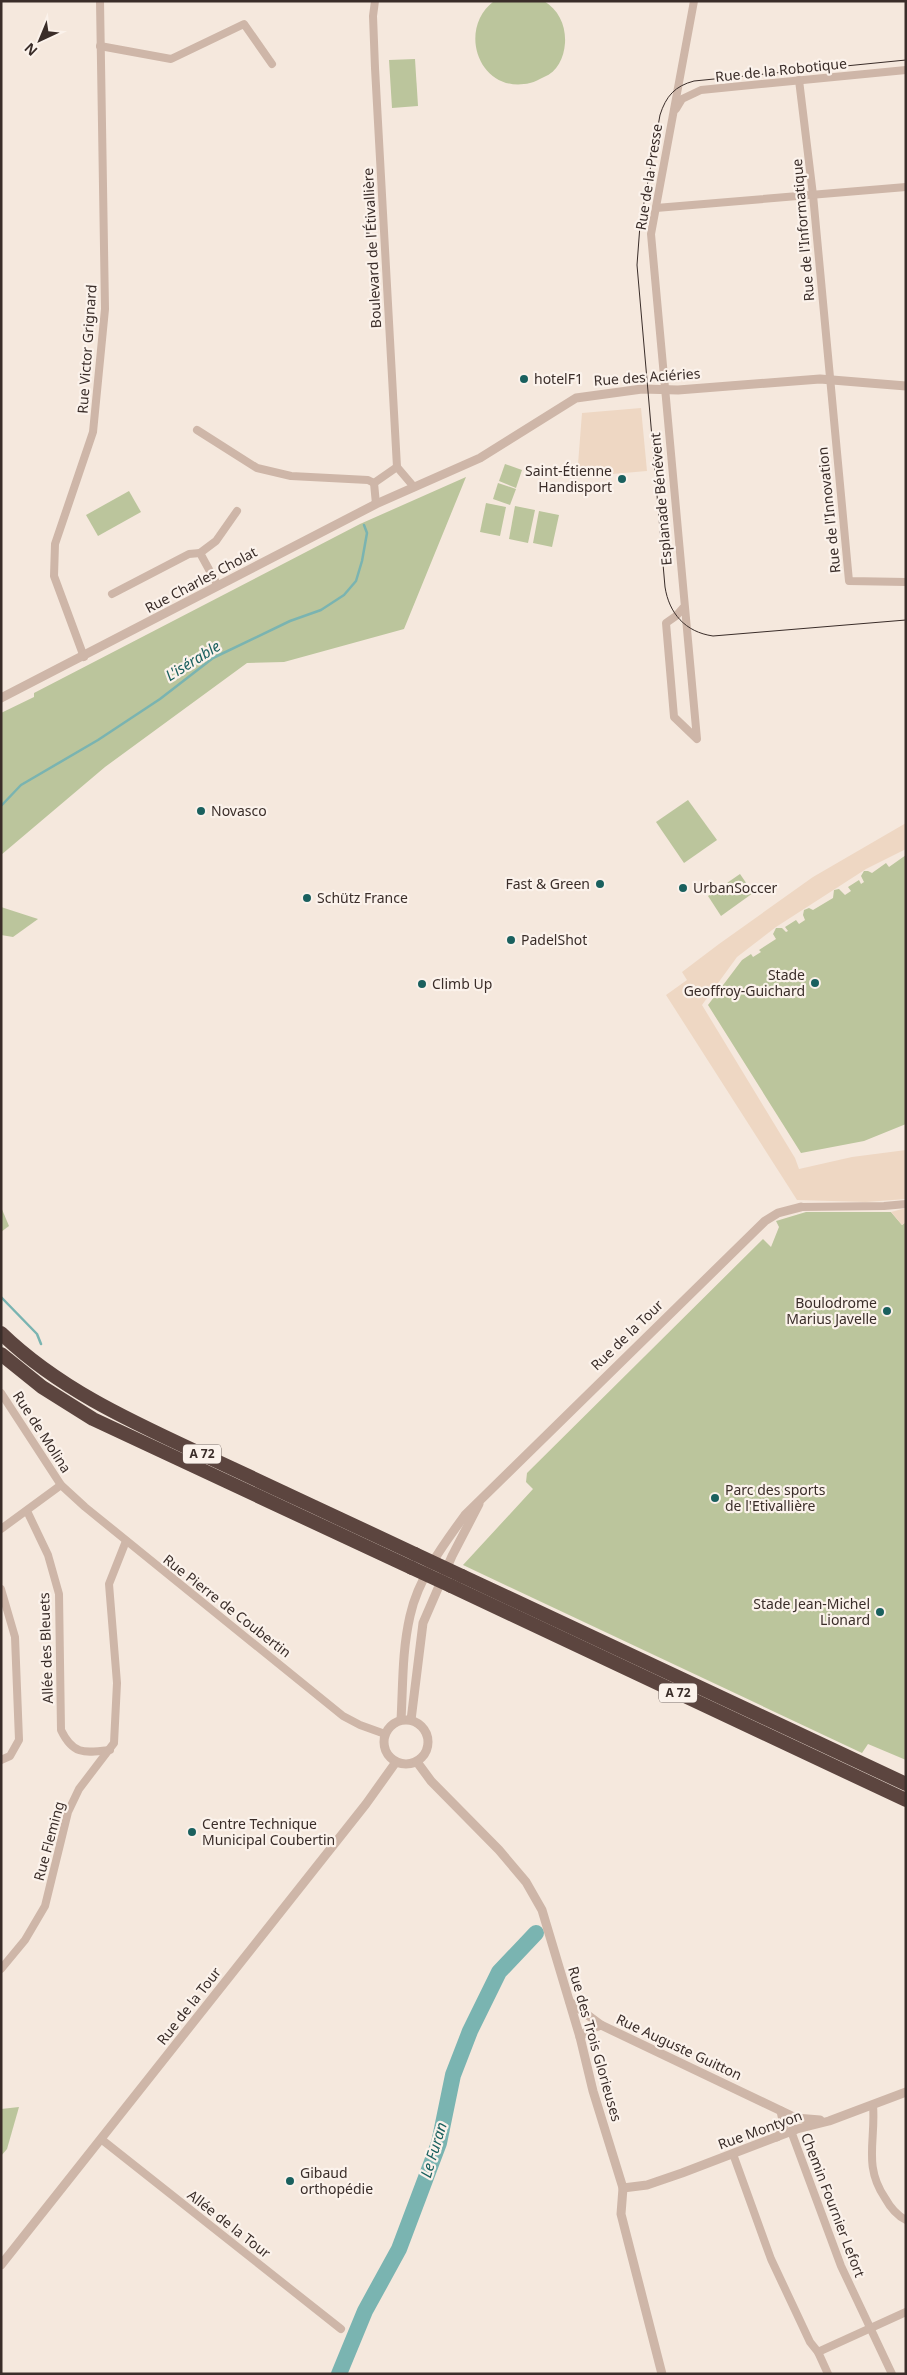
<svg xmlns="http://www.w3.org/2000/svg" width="907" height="2375" font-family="'Noto Sans',sans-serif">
	<rect width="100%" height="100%" fill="#f5e8dd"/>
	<g fill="#bbc59c">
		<path d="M 494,1 L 544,1 C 559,10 566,26 565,43 C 564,58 557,72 544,77 C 539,79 535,82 530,83 C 480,95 456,30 494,1 Z"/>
		<polygon points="415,59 418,106 392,108 389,60"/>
		<polygon points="505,464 522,470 516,488 499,481"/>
		<polygon points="466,477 404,629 284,662 247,663 105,767 1,855 1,713 34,697 34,693 360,524"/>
		<polygon points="498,483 516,489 510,505 493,499"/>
		<polygon points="129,491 141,512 98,536 86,515"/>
		<polygon points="486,503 506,507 500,536 480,532"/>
		<polygon points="515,506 535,510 528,543 509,539"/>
		<polygon points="539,511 559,515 552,547 533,543"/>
		<polygon points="688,800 717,840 684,863 656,822"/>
		<polygon points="906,855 906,1124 864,1141 801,1153 708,1005 742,960 751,954 753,957 761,952 759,950 776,939 773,934 776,928 782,928 786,932 788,931 785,927 796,920 799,924 805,920 803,915 804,910 809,908 813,910 833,898 834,890 839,889 845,895 851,891 848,887 859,880 861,884 864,882 861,876 864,871 868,871 872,873 886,863 889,867"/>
		<polygon points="740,874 753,893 721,916 708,896"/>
		<polygon points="1,907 38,919 13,937 1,935"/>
		<polygon points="1,1207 9,1226 1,1232"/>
		<polygon points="806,1212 891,1212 902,1225 906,1222 906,1760 868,1744 862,1753 463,1565 533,1489 526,1482 527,1473 763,1239 771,1247 779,1227 776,1221"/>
		<polygon points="19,2107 7,2149 1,2156 1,2109"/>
	</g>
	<g fill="#eed7c3">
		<polygon points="641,408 647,471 577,477 582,413"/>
		<polygon points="906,823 906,849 866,869 776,927 737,957 702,1005 795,1158 799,1169 852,1157 906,1150 906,1199 866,1202 797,1200 666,995 687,980 682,972 719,944 813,877"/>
		<polygon points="906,1208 906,1222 902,1225 891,1212"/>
	</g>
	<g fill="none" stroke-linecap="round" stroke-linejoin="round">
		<g stroke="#7ab4b1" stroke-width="2.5">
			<polyline points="1,806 21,785 98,740 160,699 213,658 290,621 321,610 344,595 356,581 362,561 367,533 364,525"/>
			<polyline points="1,1297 37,1334 41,1344"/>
		</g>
		<polyline stroke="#7ab4b1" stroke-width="16" points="339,2374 365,2311 399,2249 439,2143 453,2075 470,2031 499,1972 536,1933"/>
		<g stroke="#ceb6a8" stroke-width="8">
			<polyline points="375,1 373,16 375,68 397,467 414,487"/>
			<polyline points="100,46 171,59 244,24 272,64"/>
			<polyline points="799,80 813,195 849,581 906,582"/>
			<polyline points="676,109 682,99 701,90 906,70"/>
			<polyline points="656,208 906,187"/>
			<polyline points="197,430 257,468 291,476 368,480 374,483"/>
			<polyline points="374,483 397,467"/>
			<polyline points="374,483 376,504"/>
			<polyline points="200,553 216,541 237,511"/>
			<polyline points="112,594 189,554 200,553 218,586"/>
			<polyline points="684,607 676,616 666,623 674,717 697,739 651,234 694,1"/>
			<polyline points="84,657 54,576 55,544 93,432 105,309 100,1"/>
			<polyline points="801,1207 884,1206 906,1204"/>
			<polyline points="1,1393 61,1485 85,1507 343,1716 360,1725 385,1734"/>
			<path d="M 27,1511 L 48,1555 L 59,1594 L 61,1730 C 73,1755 84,1753 110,1750"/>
			<polyline points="1,1529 61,1485"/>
			<polyline points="1,1589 15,1637 19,1740 10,1756 1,1760"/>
			<polyline points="1,1969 25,1940 45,1906 68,1812 79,1789 114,1743 117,1683 109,1584 126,1541"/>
			<path d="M 873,2105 C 876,2140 863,2166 885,2198 C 890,2207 896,2215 906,2220"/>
			<polyline points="791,2131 841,2266 892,2374"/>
			<polyline points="101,2139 341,2329"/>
			<polyline points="733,2154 771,2259 810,2342 818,2352 828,2374"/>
			<polyline points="818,2352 906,2312"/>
		</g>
		<g stroke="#ceb6a8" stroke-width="9">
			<polyline points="1,698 376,504 480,458 576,398 642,389 678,390 820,379 906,386"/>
			<circle cx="406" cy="1742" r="22"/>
			<path d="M 401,1720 C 403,1684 402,1651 410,1616 C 418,1579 443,1545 465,1515 L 765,1221 L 778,1213 L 801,1207"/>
			<polyline points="411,1720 423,1623 452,1556 479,1504"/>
			<polyline points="417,1762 431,1781 499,1850 526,1882 542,1910 580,2037 593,2091 623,2188 621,2214 662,2374"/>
			<polyline points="570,2002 601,2025 796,2118 820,2120"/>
			<polyline points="580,2037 590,2029 601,2025"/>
			<polyline points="777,2137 784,2125 781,2111"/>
			<polyline points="623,2188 647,2185 682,2173 797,2129 829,2121 906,2092"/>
			<polyline points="1,2265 366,1804 396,1762"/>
		</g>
		<g stroke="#5c453f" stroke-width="14">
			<path d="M 1,1333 C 61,1391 137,1424 212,1459 C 280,1491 347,1522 415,1554"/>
			<polyline points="1,1354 42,1387 93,1419 412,1568"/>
			<polyline points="462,1576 906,1784"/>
			<polyline points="451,1586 906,1800"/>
		</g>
		<path stroke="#3a2d29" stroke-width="1" d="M 906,60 L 694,81 C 675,86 666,96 660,115 L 640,225 L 637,265 L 665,587 C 669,613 685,632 713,636 L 906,620"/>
		<g stroke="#5c453f" stroke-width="14">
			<polyline points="415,1554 462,1576"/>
			<polyline points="412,1568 451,1586"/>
		</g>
	</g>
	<g fill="#1a605e" stroke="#fbf2eb" stroke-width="2">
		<circle cx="524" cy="379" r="5"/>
		<circle cx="622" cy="479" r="5"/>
		<circle cx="201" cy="811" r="5"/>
		<circle cx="600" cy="884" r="5"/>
		<circle cx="683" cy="888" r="5"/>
		<circle cx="307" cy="898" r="5"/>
		<circle cx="511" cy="940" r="5"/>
		<circle cx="815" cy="983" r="5"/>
		<circle cx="422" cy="984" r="5"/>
		<circle cx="887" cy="1311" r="5"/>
		<circle cx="715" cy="1498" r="5"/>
		<circle cx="880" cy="1612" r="5"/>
		<circle cx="192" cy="1832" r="5"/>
		<circle cx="290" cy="2181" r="5"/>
	</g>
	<g text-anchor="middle" stroke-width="4.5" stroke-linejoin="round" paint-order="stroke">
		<g fill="#fbf2eb" stroke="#746863" stroke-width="1">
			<rect x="183" y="1444.5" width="38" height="19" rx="4"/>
			<rect x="659" y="1683.5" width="38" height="19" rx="4"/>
		</g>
		<g font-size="12" font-weight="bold" fill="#3a2d29">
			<text x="202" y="1458">A 72</text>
			<text x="678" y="1697">A 72</text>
		</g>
		<g font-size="14" fill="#3a2d29" stroke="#fbf2eb">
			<text transform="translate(781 70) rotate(-6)" y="5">Rue de la Robotique</text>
			<text transform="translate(649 177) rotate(-81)" y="5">Rue de la Presse</text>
			<text transform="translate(803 230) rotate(-95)" y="5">Rue de l'Informatique</text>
			<text transform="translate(372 248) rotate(-93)" y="5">Boulevard de l'Étivallière</text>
			<text transform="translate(87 349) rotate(-86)" y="5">Rue Victor Grignard</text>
			<text transform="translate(647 377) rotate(-4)" y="5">Rue des Aciéries</text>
			<text transform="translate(661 499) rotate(-95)" y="5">Esplanade Bénévent</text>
			<text transform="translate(829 510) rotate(-96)" y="5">Rue de l'Innovation</text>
			<text transform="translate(201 580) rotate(-28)" y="5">Rue Charles Cholat</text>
			<text transform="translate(627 1335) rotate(-44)" y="5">Rue de la Tour</text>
			<text transform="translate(42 1432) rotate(57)" y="5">Rue de Molina</text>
			<text transform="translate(227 1606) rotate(38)" y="5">Rue Pierre de Coubertin</text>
			<text transform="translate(46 1648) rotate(-92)" y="5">Allée des Bleuets</text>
			<text transform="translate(49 1841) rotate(-75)" y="5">Rue Fleming</text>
			<text transform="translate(189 2006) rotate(-52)" y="5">Rue de la Tour</text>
			<text transform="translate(595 2044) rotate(74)" y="5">Rue des Trois Glorieuses</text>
			<text transform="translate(679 2047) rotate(25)" y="5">Rue Auguste Guitton</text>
			<text transform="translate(760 2130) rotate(-20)" y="5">Rue Montyon</text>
			<text transform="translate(833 2205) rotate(69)" y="5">Chemin Fournier Lefort</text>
			<text transform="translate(229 2224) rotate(38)" y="5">Allée de la Tour</text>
		</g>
		<g font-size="14" fill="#3a2d29" stroke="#fbf2eb" text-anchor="start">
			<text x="534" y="384">hotelF1</text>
			<text x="612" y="476" text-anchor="end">Saint-Étienne<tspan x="612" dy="16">Handisport</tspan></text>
			<text x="211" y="816">Novasco</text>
			<text x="590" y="889" text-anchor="end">Fast &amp; Green</text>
			<text x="693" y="893">UrbanSoccer</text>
			<text x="317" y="903">Schütz France</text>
			<text x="521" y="945">PadelShot</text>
			<text x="805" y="980" text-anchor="end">Stade<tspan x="805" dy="16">Geoffroy-Guichard</tspan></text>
			<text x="432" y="989">Climb Up</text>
			<text x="877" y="1308" text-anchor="end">Boulodrome<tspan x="877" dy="16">Marius Javelle</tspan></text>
			<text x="725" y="1495">Parc des sports<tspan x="725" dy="16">de l'Etivallière</tspan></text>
			<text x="870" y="1609" text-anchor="end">Stade Jean-Michel<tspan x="870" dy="16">Lionard</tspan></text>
			<text x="202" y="1829">Centre Technique<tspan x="202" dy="16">Municipal Coubertin</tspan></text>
			<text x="300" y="2178">Gibaud<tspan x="300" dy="16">orthopédie</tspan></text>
		</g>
		<g font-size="15" font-style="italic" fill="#1a605e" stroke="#fbf2eb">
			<text transform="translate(193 661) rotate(-32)" y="5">L'isérable</text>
			<text transform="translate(434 2150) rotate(-73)" y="5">Le Furan</text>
		</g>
	</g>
	<rect width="907" height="2375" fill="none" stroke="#3a2d29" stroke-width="5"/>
	<g transform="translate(40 40) rotate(224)" stroke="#fbf2eb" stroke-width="4" paint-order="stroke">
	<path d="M0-4L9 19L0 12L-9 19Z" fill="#3a2d29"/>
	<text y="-8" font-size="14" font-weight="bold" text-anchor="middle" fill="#3a2d29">N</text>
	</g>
</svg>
